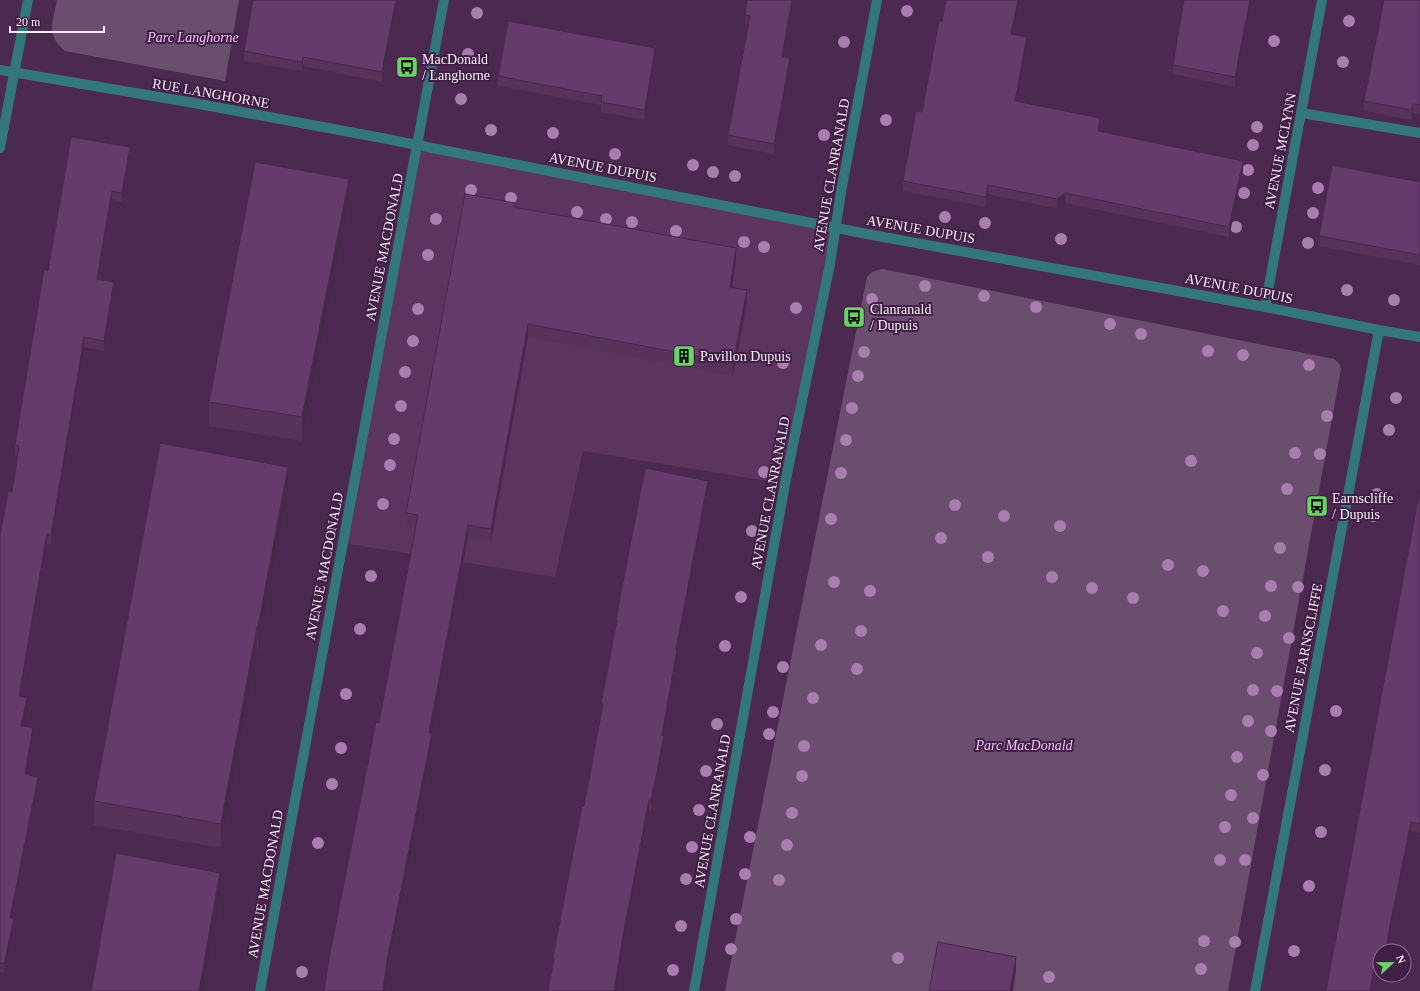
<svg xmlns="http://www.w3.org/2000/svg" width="1420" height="991" font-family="'Times New Roman',serif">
	<rect width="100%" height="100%" fill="#4b2950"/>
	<polygon fill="#5b3460" points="417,145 836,227 785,484 583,451 555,577 343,543"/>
	<g fill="#6b4d6f">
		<path d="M 57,0 L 239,0 L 225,81 L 65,51 C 45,34 53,23 57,0 Z"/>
		<polygon points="882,269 1334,359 1339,363 1341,369 1228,991 725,991 867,277 872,272"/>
	</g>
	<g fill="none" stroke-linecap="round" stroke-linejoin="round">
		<polyline stroke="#33777d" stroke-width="10" points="1302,113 1420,133"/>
		<g stroke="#33777d" stroke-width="10">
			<polyline points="0,70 194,103 387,139 867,234 1265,307 1379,330 1420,337"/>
			<polyline points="0,148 28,0"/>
			<polyline points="1265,307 1322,0"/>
			<polyline points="260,991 286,849 444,0"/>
			<polyline points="694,991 785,484 830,264 841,192 877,0"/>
			<polyline points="1255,991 1379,330"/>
		</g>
	</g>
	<g fill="#a97daf">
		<circle cx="907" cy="11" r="6"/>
		<circle cx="477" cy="13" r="6"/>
		<circle cx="1349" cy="21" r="6"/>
		<circle cx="1274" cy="41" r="6"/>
		<circle cx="844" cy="42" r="6"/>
		<circle cx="468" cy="54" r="6"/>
		<circle cx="1343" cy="62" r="6"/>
		<circle cx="461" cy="99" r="6"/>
		<circle cx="886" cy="120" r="6"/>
		<circle cx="1257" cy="127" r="6"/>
		<circle cx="491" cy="130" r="6"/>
		<circle cx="553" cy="133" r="6"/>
		<circle cx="824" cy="135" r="6"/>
		<circle cx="1253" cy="145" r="6"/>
		<circle cx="615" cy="154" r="6"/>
		<circle cx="693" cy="165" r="6"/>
		<circle cx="1248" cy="170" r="6"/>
		<circle cx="713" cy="172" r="6"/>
		<circle cx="735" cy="176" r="6"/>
		<circle cx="1318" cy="188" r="6"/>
		<circle cx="471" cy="190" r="6"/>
		<circle cx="1244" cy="193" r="6"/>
		<circle cx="511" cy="198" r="6"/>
		<circle cx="577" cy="212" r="6"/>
		<circle cx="1313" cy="213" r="6"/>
		<circle cx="945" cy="217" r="6"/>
		<circle cx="436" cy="219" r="6"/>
		<circle cx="606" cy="219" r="6"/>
		<circle cx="632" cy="222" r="6"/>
		<circle cx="985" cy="223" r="6"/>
		<circle cx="1236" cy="227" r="6"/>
		<circle cx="676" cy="231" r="6"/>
		<circle cx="1061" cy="239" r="6"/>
		<circle cx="744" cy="242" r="6"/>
		<circle cx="1308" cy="243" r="6"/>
		<circle cx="764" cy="247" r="6"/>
		<circle cx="428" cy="255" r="6"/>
		<circle cx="925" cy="286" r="6"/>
		<circle cx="1347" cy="290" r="6"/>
		<circle cx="984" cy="296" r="6"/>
		<circle cx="872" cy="299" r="6"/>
		<circle cx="1394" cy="300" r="6"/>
		<circle cx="1036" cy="307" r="6"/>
		<circle cx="796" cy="308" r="6"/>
		<circle cx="418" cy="309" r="6"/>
		<circle cx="1110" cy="324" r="6"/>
		<circle cx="1141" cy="334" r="6"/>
		<circle cx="413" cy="341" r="6"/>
		<circle cx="1208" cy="351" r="6"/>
		<circle cx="864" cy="352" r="6"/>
		<circle cx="1243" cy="355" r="6"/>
		<circle cx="783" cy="363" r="6"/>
		<circle cx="1309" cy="365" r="6"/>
		<circle cx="405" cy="372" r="6"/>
		<circle cx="858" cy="376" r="6"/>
		<circle cx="1396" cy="398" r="6"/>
		<circle cx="401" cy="406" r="6"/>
		<circle cx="852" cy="408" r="6"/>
		<circle cx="1327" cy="416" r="6"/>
		<circle cx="1389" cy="430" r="6"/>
		<circle cx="394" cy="439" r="6"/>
		<circle cx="846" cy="440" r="6"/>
		<circle cx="1295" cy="453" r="6"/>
		<circle cx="1320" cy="454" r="6"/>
		<circle cx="1191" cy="461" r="6"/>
		<circle cx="390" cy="465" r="6"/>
		<circle cx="764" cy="472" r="6"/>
		<circle cx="841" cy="473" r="6"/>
		<circle cx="1287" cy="489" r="6"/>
		<circle cx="1377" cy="494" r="6"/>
		<circle cx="383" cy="504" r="6"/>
		<circle cx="955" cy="505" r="6"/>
		<circle cx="1004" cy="516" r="6"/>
		<circle cx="1373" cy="516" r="6"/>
		<circle cx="831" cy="519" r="6"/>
		<circle cx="1060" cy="526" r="6"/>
		<circle cx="752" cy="531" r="6"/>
		<circle cx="941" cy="538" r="6"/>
		<circle cx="1280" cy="548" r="6"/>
		<circle cx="988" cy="557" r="6"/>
		<circle cx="1168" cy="565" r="6"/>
		<circle cx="1203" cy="571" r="6"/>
		<circle cx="371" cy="576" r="6"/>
		<circle cx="1052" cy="577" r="6"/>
		<circle cx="834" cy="582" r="6"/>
		<circle cx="1271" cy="586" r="6"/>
		<circle cx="1298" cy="587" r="6"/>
		<circle cx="1092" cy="588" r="6"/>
		<circle cx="870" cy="591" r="6"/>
		<circle cx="741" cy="597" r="6"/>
		<circle cx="1133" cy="598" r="6"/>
		<circle cx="1223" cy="611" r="6"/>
		<circle cx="1265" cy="616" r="6"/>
		<circle cx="360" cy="629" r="6"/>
		<circle cx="861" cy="631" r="6"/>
		<circle cx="1289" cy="638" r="6"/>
		<circle cx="821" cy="645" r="6"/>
		<circle cx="725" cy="646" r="6"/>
		<circle cx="1257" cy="653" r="6"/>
		<circle cx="783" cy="667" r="6"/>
		<circle cx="857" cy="669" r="6"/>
		<circle cx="1253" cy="690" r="6"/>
		<circle cx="1277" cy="691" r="6"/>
		<circle cx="346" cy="694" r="6"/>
		<circle cx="813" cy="698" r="6"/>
		<circle cx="1336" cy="711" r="6"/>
		<circle cx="773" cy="712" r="6"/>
		<circle cx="1248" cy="721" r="6"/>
		<circle cx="717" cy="724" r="6"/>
		<circle cx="1271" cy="731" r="6"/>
		<circle cx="769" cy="734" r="6"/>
		<circle cx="804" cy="746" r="6"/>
		<circle cx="341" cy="748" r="6"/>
		<circle cx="1237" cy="757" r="6"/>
		<circle cx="1325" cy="770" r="6"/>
		<circle cx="706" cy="771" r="6"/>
		<circle cx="1263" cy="775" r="6"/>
		<circle cx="802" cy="776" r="6"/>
		<circle cx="332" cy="784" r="6"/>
		<circle cx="1231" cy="795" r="6"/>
		<circle cx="699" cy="810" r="6"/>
		<circle cx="792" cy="813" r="6"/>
		<circle cx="1253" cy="818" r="6"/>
		<circle cx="1225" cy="827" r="6"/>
		<circle cx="1321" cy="832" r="6"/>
		<circle cx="750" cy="837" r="6"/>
		<circle cx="318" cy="843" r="6"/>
		<circle cx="787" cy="845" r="6"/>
		<circle cx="692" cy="847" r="6"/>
		<circle cx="1220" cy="860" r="6"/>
		<circle cx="1245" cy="860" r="6"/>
		<circle cx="745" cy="874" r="6"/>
		<circle cx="686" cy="879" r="6"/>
		<circle cx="779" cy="880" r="6"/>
		<circle cx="1309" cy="886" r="6"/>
		<circle cx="736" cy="919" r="6"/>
		<circle cx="681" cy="926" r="6"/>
		<circle cx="1204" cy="941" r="6"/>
		<circle cx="1235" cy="942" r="6"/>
		<circle cx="731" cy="949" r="6"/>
		<circle cx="1294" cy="951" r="6"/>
		<circle cx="898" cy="958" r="6"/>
		<circle cx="1201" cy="969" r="6"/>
		<circle cx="673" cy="970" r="6"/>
		<circle cx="302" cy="972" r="6"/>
		<circle cx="1049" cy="977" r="6"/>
	</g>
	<g fill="#57335c">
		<polygon points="398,0 382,82 303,66 302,71 244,61 244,51"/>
		<polygon points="747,0 793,0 783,57 790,68 774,154 728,145 728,135 748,25 745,24 745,15"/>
		<polygon points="946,0 1020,0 1013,34 1027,47 1017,101 1100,128 1100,131 1243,170 1229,237 1065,203 1057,209 988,194 986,207 903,191 903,181 922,112 942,21"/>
		<polygon points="1252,0 1235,87 1173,74 1173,65"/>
		<polygon points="1420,0 1420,115 1413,113 1412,120 1364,111 1364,101"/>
		<polygon points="655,58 645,120 601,112 601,105 498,86 498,76"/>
		<polygon points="130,157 122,202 112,200 99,280 114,292 104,351 84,347 51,544 47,544 21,697 27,708 23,726 33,738 26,775 38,787 12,918 14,928 4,973 0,972 0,536 12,492 18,456 15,455 15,445 48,271"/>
		<polygon points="1420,182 1420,265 1319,246 1319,236"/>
		<polygon points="349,203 302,441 209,426 209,402"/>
		<polygon points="515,207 736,261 732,287 747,303 733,376 528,337 491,542 468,537 431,733 432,746 387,974 379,723 416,528 406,526 406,513"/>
		<polygon points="1420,489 1420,833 1411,831 1389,940 1380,951 1380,973 1375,972 1372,991 1326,991"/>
		<polygon points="708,490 677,653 677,659 663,735 664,745 651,810 649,810 623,945 553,965 553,957 584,806 601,713 601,704 616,626 616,619"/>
		<polygon points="288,491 258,651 257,651 221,848 94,825 94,801"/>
	</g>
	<g fill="#47294b">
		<polygon points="396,0 398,0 382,82 382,72"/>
		<polygon points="792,0 793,0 782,66 782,57"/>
		<polygon points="1018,0 1020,0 1011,44 1011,34"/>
		<polygon points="1250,0 1252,0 1235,87 1235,77"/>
		<polygon points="1027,37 1027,47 1015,111 1015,101"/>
		<polygon points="655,48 655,58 645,120 645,110"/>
		<polygon points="303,57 303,66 302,71 302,62"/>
		<polygon points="790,58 790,68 774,154 774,144"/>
		<polygon points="1413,104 1413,113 1412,120 1412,110"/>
		<polygon points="1100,118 1100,128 1098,140 1098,131"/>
		<polygon points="130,147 130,157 122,202 122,193"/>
		<polygon points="1243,161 1243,170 1229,237 1229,227"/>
		<polygon points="349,179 349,203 302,441 302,417"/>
		<polygon points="988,185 988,194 986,207 986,197"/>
		<polygon points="112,191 112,200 97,289 97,279"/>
		<polygon points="1065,193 1065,203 1057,209 1057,199"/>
		<polygon points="736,248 736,261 730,300 730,287"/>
		<polygon points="114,282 114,292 104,351 104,341"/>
		<polygon points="747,290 747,303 733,376 733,363"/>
		<polygon points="528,324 528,337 491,542 491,529"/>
		<polygon points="84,337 84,347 51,544 51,535"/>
		<polygon points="288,467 288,491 258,651 258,627"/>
		<polygon points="708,481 708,490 677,653 677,659 662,744 662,735 676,650"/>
		<polygon points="468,525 468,537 429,745 429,733"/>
		<polygon points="47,534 47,544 19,706 19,696"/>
		<polygon points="257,627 257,651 221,848 221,824"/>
		<polygon points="27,698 27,708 21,735 21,726"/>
		<polygon points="33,728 33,738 25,784 25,774"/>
		<polygon points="432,733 432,746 387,974 385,991 383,991 387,961"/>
		<polygon points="664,735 664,745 651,810 651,800"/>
		<polygon points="38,777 38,787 10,927 10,918"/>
		<polygon points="649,800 649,810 623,945 616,991 614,991 623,936"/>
		<polygon points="1411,822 1411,831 1387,951 1386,951 1389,930"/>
		<polygon points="220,873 220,896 203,991 199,991"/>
		<polygon points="14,918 14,928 4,973 4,964"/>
		<polygon points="1016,957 1016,971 1013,991 1010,991"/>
		<polygon points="1375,962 1375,972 1372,991 1370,991"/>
	</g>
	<g fill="#653b6b" stroke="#47294b">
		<polygon points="253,0 396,0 382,72 303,57 302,62 244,51"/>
		<polygon points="747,0 792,0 782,57 790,58 774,144 728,135 750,16 745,15"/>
		<polygon points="946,0 1018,0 1011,34 1027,37 1015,101 1100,118 1098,131 1243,161 1229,227 1065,193 1057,199 988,185 986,197 903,181 916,111 922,112 939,21 942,21"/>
		<polygon points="1184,0 1250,0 1235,77 1173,65"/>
		<polygon points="1384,0 1420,0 1420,105 1413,104 1412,110 1364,101"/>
		<polygon points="508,21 655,48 645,110 601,102 602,96 498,76"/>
		<polygon points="71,137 130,147 122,193 112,191 97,279 114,282 104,341 84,337 51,535 47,534 19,696 27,698 21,726 33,728 25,774 38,777 10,918 14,918 4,964 0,963 0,536 8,491 12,492 19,446 15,445 44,270 48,271"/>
		<polygon points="255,162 349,179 302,417 209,402"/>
		<polygon points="1332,165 1420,182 1420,255 1319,236"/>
		<polygon points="465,194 515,203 514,207 736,248 730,287 747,290 733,363 528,324 491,529 468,525 429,733 432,733 387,961 383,991 324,991 330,953 376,722 379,723 418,515 406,513"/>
		<polygon points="160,443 288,467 258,627 257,627 221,824 94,801"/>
		<polygon points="645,468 708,481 676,650 677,650 662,735 664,735 658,767 651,800 649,800 623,936 614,991 548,991 554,958 553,957 582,806 584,806 603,704 601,704 617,620 616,619"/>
		<polygon points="1420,489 1420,824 1411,822 1389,930 1386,951 1380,951 1380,963 1375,962 1370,991 1326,991"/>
		<polygon points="116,853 220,873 199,991 91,991"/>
		<polygon points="938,942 1016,957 1010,991 929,991"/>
	</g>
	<defs>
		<g id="bus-square" transform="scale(1.15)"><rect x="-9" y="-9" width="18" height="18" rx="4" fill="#69d464" stroke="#401e45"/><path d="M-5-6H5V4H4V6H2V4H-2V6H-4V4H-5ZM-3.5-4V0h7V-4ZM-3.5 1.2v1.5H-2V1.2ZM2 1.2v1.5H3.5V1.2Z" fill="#111"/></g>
		<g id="building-square" transform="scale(1.15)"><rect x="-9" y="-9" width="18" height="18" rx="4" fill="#69d464" stroke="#401e45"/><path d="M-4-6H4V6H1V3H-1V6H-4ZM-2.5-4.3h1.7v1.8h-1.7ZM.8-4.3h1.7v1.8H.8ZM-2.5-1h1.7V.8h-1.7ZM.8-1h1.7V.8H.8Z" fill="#111"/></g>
	</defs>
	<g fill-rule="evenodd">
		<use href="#bus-square" x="407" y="67"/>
		<use href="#bus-square" x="854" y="317"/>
		<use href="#building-square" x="684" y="356"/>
		<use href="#bus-square" x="1317" y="506"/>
	</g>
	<g text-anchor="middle" stroke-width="4" stroke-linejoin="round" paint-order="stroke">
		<g font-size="14" font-style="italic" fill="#f6c1fd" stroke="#401e45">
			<text x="193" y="42">Parc Langhorne</text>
			<text x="1024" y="750">Parc MacDonald</text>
		</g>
		<g font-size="14" fill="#fbeefc" stroke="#401e45" text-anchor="start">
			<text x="422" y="64">MacDonald<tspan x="422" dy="16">/ Langhorne</tspan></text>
			<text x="870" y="314">Clanranald<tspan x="870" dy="16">/ Dupuis</tspan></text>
			<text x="700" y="361">Pavillon Dupuis</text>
			<text x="1332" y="503">Earnscliffe<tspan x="1332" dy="16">/ Dupuis</tspan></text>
		</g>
		<g font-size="14" fill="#fbeefc" stroke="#401e45">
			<text transform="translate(211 93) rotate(10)" y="5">RUE LANGHORNE</text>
			<text transform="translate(1280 151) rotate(-79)" y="5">AVENUE MCLYNN</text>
			<text transform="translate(603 167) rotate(11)" y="5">AVENUE DUPUIS</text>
			<text transform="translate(831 175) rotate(-80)" y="5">AVENUE CLANRANALD</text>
			<text transform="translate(921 229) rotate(10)" y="5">AVENUE DUPUIS</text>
			<text transform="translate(384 247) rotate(-79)" y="5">AVENUE MACDONALD</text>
			<text transform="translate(1239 288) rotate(11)" y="5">AVENUE DUPUIS</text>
			<text transform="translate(770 493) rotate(-79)" y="5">AVENUE CLANRANALD</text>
			<text transform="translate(324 566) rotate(-79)" y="5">AVENUE MACDONALD</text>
			<text transform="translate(1303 658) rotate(-79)" y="5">AVENUE EARNSCLIFFE</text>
			<text transform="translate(712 811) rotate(-80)" y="5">AVENUE CLANRANALD</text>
			<text transform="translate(265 884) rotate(-80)" y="5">AVENUE MACDONALD</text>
		</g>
	</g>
	<g transform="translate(1392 963) rotate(68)"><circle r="19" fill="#401e45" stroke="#8b718e"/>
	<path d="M0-3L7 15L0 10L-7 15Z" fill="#69d464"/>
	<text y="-6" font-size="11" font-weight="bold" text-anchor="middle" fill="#fbeefc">N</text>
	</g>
	<path d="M10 26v6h94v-6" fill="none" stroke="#fbeefc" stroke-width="2"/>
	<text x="16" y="26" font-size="12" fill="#fbeefc" stroke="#401e45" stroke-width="3" paint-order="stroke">20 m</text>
</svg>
